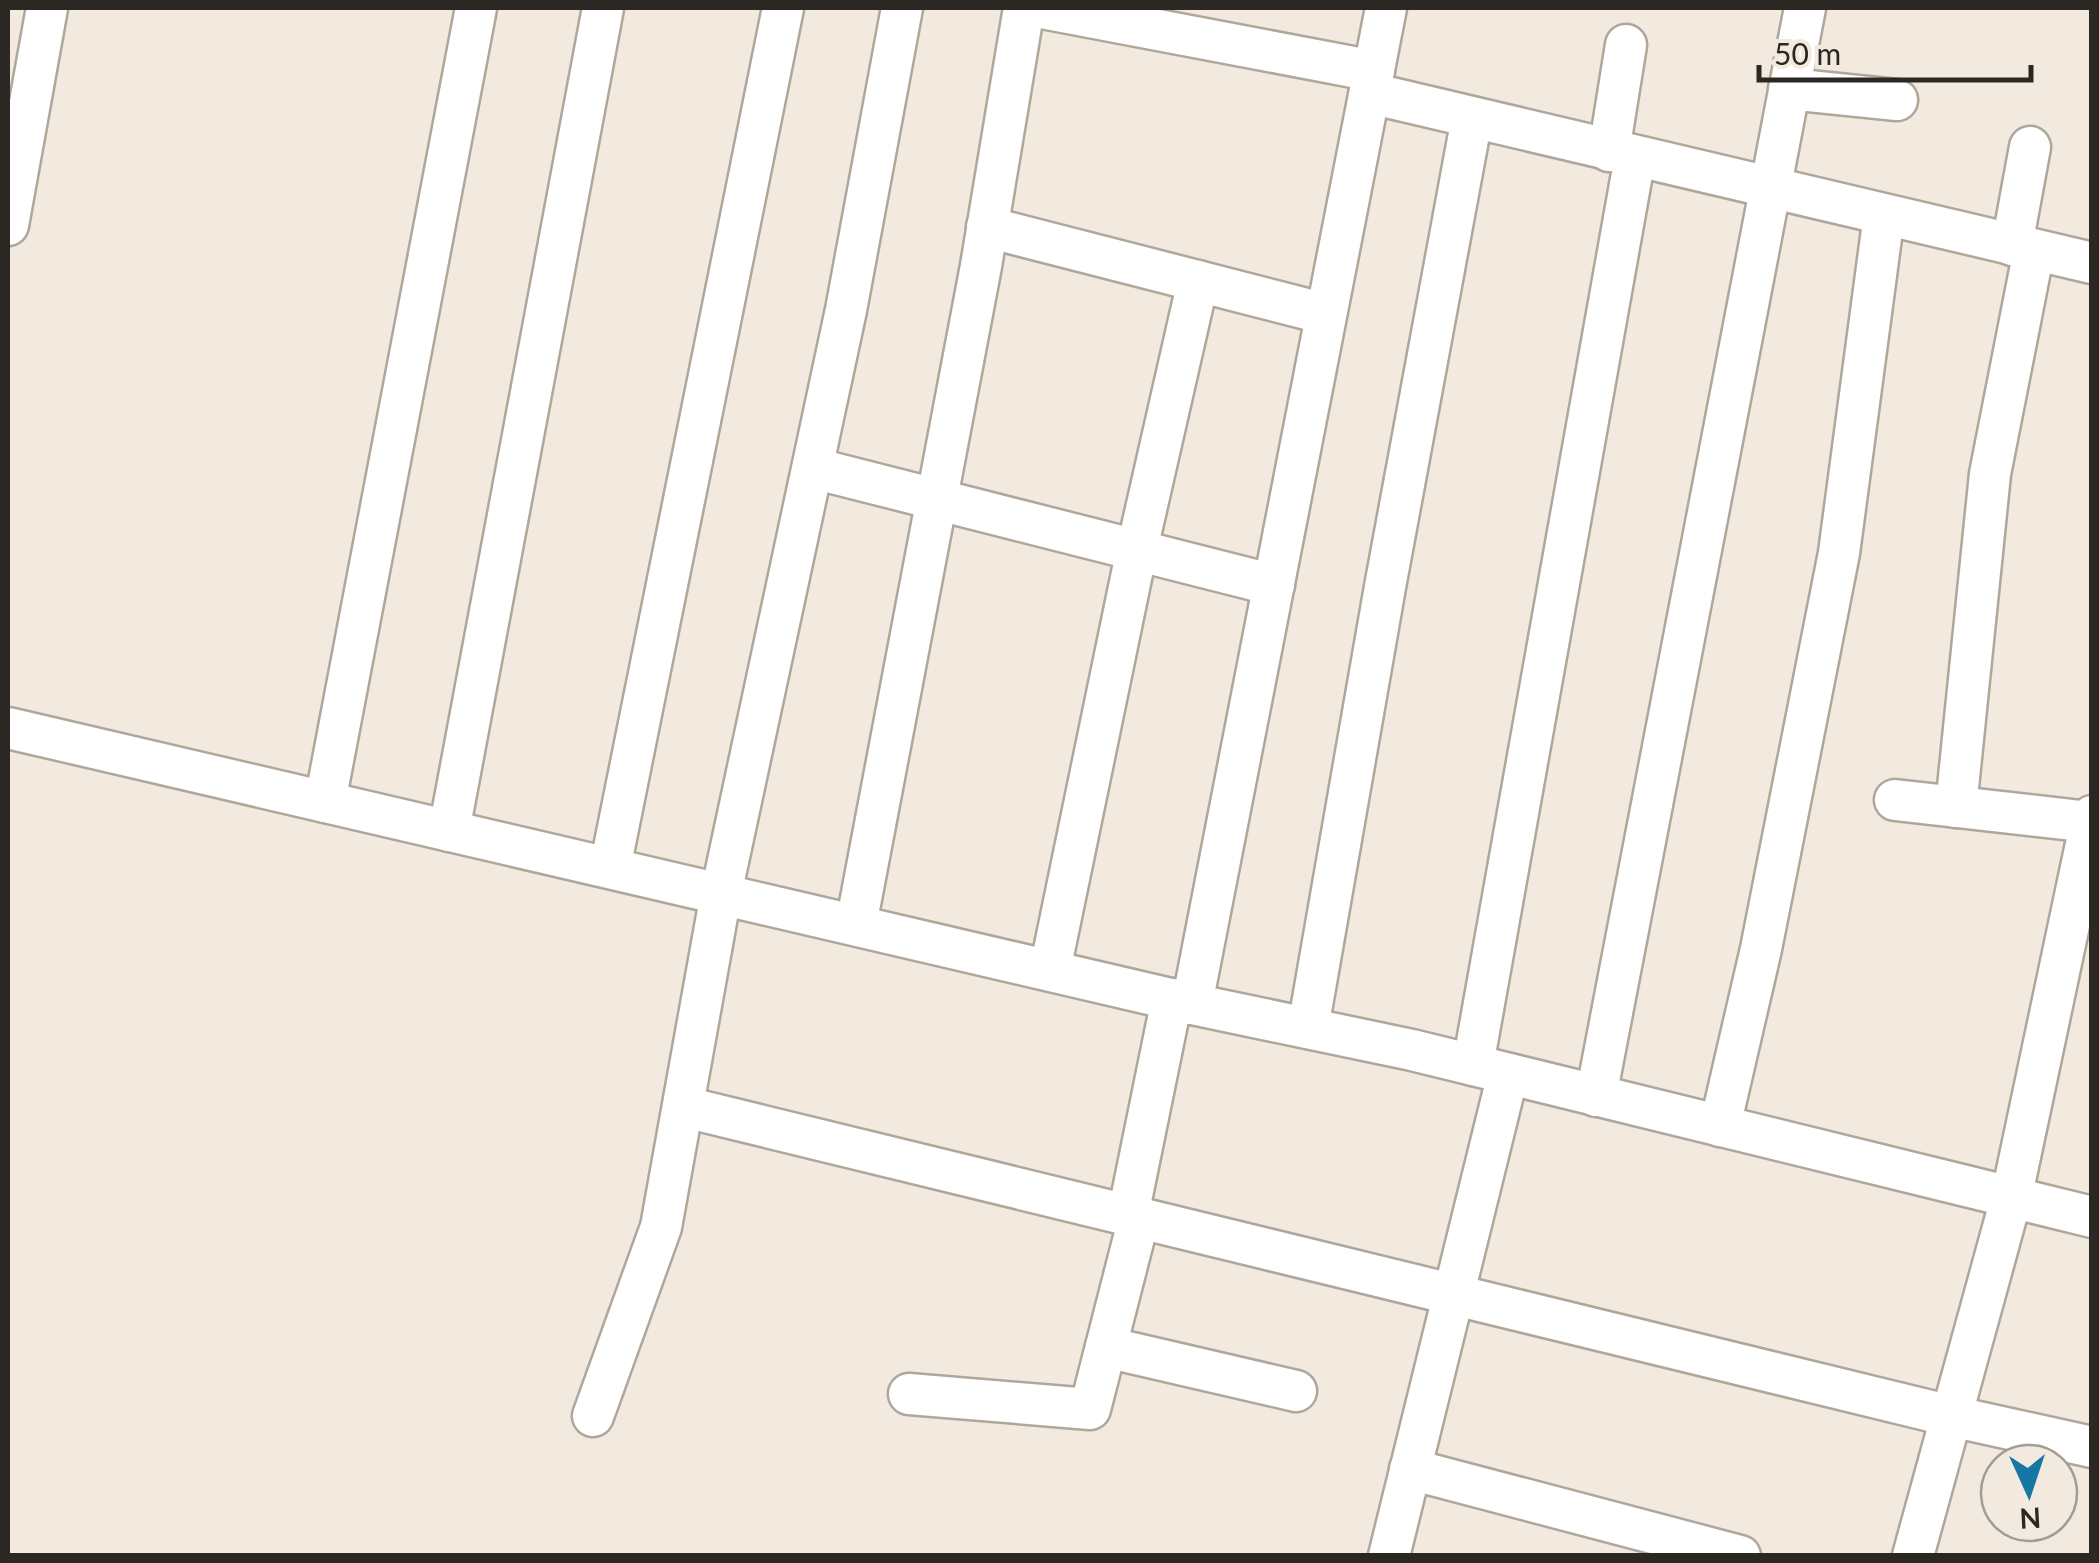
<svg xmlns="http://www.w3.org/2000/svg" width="2099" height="1563" font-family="Lato,sans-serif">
	<rect width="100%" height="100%" fill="#f3eadf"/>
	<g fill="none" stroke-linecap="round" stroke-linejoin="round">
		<g stroke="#afa79c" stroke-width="45">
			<g id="minor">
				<polyline points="1042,8 1374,71"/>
				<polyline points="1789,89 1897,100"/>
				<polyline points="1370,93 2092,263"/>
				<polyline points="1609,151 1626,45"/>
				<polyline points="8,225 47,8"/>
				<polyline points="987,227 1326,314"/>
				<polyline points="2012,245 2030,147"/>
				<polyline points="813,468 1274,585"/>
				<polyline points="8,728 1192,1004 1412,1050 2092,1217"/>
				<polyline points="1895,800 2090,822"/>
				<polyline points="325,802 476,8"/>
				<polyline points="1956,807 1990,474 2034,250"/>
				<polyline points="449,831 603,8"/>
				<polyline points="610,868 783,8"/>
				<polyline points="856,925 981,266 1024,8"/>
				<polyline points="1050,970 1137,549 1198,281"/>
				<polyline points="1192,1004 1386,8"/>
				<polyline points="1308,1028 1385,587 1472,118"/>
				<polyline points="1473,1065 1635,157"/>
				<polyline points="1596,1096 1805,8"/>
				<polyline points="685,1107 1951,1416 2092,1447"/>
				<polyline points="1720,1126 1761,949 1839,553 1884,215"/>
				<polyline points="1128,1215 1172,999"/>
				<polyline points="1106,1347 1296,1391"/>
				<polyline points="909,1394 1090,1409 1139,1218"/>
				<polyline points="593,1416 661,1227 721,894 846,310 902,8"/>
				<polyline points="1410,1469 1740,1556"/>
				<polyline points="1389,1556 1508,1074"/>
				<polyline points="1913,1556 2011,1199 2092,816"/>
			</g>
		</g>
		<use href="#minor" stroke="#fff" stroke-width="40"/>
	</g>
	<rect width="2099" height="1563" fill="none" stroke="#2b2824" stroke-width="20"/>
	<g transform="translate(2029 1493) rotate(177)"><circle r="48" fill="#f3eadf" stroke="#a39c94" stroke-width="2.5"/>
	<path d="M0-8L18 38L0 25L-18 38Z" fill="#1776a3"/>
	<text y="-15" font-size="28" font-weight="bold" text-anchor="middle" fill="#2b2824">N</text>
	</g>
	<path d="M1759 65v15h272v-15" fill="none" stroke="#2b2824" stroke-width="5"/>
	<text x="1774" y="65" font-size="30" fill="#2b2824" stroke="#f3eadf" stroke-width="8" paint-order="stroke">50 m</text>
</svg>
